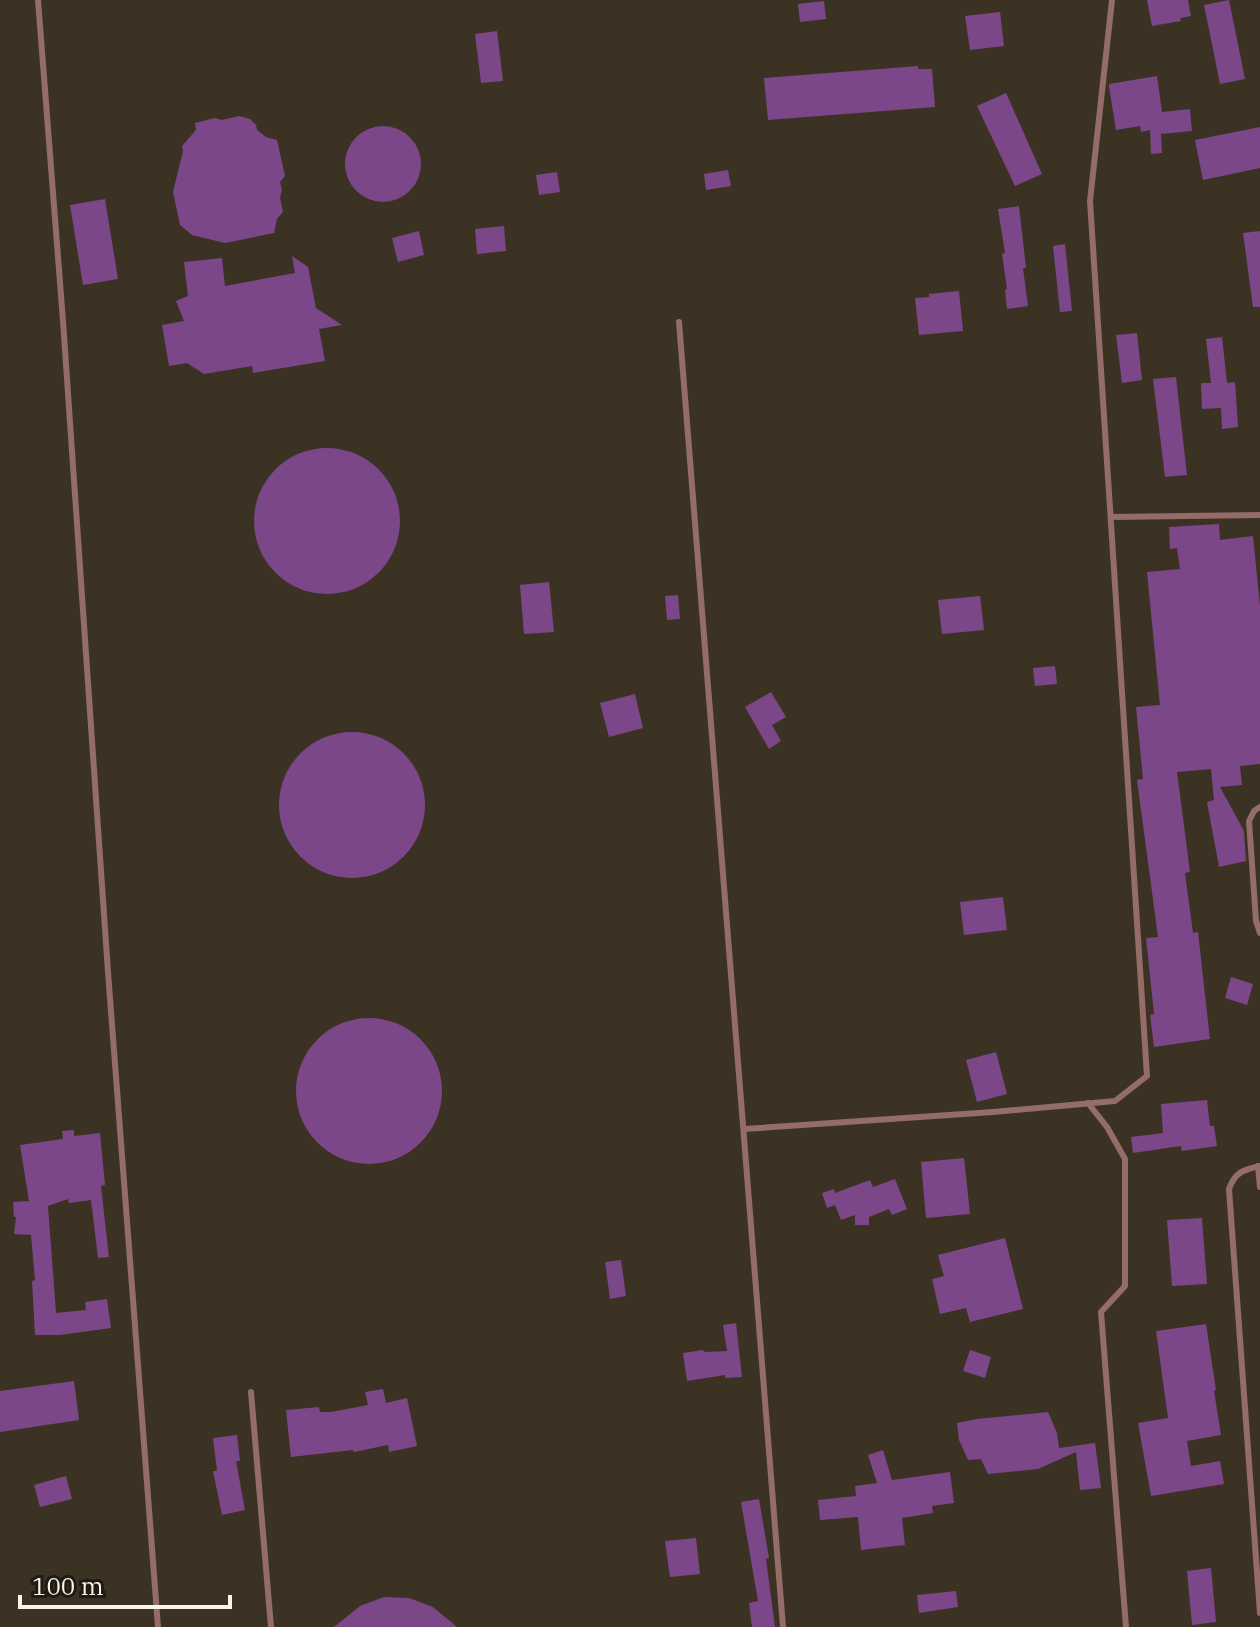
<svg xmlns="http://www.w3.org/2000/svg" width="1260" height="1627" font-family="'IBM Plex Serif',serif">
	<rect width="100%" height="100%" fill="#3c3223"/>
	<g fill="#7b4788">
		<polygon points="1147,0 1188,0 1191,16 1180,18 1181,21 1152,26"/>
		<polygon points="1229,0 1245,79 1220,84 1204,5"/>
		<polygon points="824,1 826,19 800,22 798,4"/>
		<polygon points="1000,12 1004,46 970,50 965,16"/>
		<polygon points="497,31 503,81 481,83 475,34"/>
		<polygon points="918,66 918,69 932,69 935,107 768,120 764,78"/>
		<polygon points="1157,76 1162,112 1190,109 1192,131 1161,134 1162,153 1151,154 1150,130 1141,132 1140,126 1116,130 1109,87 1109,84"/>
		<polygon points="1006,93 1042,174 1015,186 977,106"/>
		<polygon points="239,116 250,119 256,125 257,130 266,137 277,140 285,176 280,182 282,190 280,198 283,212 277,219 274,233 225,243 192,235 180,225 173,192 183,151 182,146 196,130 195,123 215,118 222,120"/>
		<circle cx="383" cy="164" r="38"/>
		<polygon points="1260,127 1260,168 1203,180 1195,140"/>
		<polygon points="728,170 731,186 706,190 704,174"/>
		<polygon points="557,172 560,192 539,195 536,175"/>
		<polygon points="105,199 118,279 83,285 70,205"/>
		<polygon points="1019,206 1026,268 1023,268 1028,306 1007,309 1005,290 1007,289 1002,254 1005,253 998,209"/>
		<polygon points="504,226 506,251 477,254 475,229"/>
		<polygon points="419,231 424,255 398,262 392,238"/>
		<polygon points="1260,231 1260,307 1253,307 1243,233"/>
		<polygon points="1065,244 1072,311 1060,312 1053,246"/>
		<polygon points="292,256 308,267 316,308 342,325 319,329 325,361 253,373 252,366 204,374 187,363 169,366 162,325 184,321 176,301 188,296 184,262 222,258 225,286 295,273"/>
		<polygon points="959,291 963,331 919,335 915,298 929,297 929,294"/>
		<polygon points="1137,333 1142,380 1122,383 1116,335"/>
		<polygon points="1222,337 1227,383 1235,382 1238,427 1222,429 1221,408 1202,409 1201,383 1211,383 1206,339"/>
		<polygon points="1176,377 1187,475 1165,477 1153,379"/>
		<circle cx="327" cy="521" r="73"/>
		<polygon points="1219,524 1220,540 1253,536 1260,606 1260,764 1240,766 1242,785 1220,787 1244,831 1246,861 1219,867 1207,802 1214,800 1211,769 1177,772 1190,872 1185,873 1193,933 1198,932 1210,1039 1154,1047 1150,1015 1154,1014 1146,938 1158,937 1137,780 1143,779 1136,707 1160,705 1147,572 1180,569 1177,548 1170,549 1169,527"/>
		<polygon points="549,582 554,632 524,634 520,585"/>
		<polygon points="678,595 680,619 667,620 665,596"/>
		<polygon points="980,596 984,630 942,634 938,600"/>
		<polygon points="1055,666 1057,684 1035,686 1033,668"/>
		<polygon points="771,692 786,717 772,725 781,741 769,749 745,707"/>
		<polygon points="635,694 643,728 609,737 600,703"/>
		<circle cx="352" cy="805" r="73"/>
		<polygon points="1003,897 1007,930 964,935 960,902"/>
		<polygon points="1231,977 1253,984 1247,1005 1225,998"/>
		<circle cx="369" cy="1091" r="73"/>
		<polygon points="996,1052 1007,1094 977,1102 966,1060"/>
		<polygon points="1207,1100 1210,1126 1214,1126 1217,1146 1182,1151 1181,1146 1133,1153 1131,1137 1163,1133 1161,1104"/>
		<polygon points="74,1130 74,1136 100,1133 105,1185 101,1186 109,1257 98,1258 91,1200 69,1203 68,1199 48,1206 56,1313 86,1310 85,1302 107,1299 111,1328 60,1335 35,1335 32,1281 35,1280 31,1235 14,1234 16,1217 14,1217 13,1202 29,1201 20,1145 63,1139 62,1131"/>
		<polygon points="964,1158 970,1214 926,1218 921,1162"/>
		<polygon points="895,1179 907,1209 892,1215 889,1209 869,1217 869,1225 855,1225 855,1215 841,1220 835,1205 827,1208 822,1193 834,1189 835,1193 870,1180 873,1187"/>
		<polygon points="1202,1218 1207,1284 1172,1286 1167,1220"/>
		<polygon points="1005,1238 1023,1309 970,1322 966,1308 940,1314 932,1279 944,1276 938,1255"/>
		<polygon points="621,1260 626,1296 610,1299 605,1262"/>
		<polygon points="736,1323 742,1377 725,1378 725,1375 687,1381 683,1353 703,1350 704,1352 727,1351 723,1325"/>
		<polygon points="1206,1324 1216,1390 1214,1391 1221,1435 1187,1441 1191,1466 1220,1461 1224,1484 1151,1496 1138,1423 1168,1418 1156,1331"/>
		<polygon points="970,1350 991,1357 985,1378 963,1371"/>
		<polygon points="74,1381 79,1420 0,1432 0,1391"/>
		<polygon points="383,1389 386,1403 407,1398 417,1446 389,1452 388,1445 354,1452 353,1450 291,1457 286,1410 319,1407 320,1412 331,1412 368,1405 365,1392"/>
		<polygon points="1048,1412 1057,1433 1059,1448 1095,1443 1101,1488 1080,1490 1076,1452 1038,1469 988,1474 981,1459 968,1460 959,1440 957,1423 977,1419"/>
		<polygon points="237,1435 240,1461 236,1461 245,1510 222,1515 213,1471 217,1471 213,1438"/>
		<polygon points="883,1450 892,1480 950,1472 954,1503 932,1506 933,1513 902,1518 905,1545 861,1550 858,1517 820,1520 818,1500 856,1496 855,1486 877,1483 868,1455"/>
		<polygon points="66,1476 72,1499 40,1507 34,1485"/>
		<polygon points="759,1499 769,1558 766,1559 775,1627 752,1627 749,1603 758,1601 741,1502"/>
		<polygon points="696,1538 700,1574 670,1577 665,1541"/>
		<polygon points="1211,1568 1216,1622 1192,1625 1187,1571"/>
		<polygon points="956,1591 958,1607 919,1613 917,1595"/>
		<polygon points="384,1597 409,1598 433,1607 457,1627 334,1627 360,1606"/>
	</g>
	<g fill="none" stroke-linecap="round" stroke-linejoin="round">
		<g stroke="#946c68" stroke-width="6">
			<polyline points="38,0 63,321 108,972 158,1627"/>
			<polyline points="679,322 783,1627"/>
			<polyline points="1111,517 1260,515"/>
			<polyline points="1260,807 1254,811 1249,821 1256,921 1260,933"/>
			<polyline points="1088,1103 1107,1127 1125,1159 1125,1286 1101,1312 1126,1627"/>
			<polyline points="744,1129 993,1112 1115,1101 1147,1076 1090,201 1112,0"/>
			<polyline points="1258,1166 1260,1187"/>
			<path d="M 1260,1166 C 1243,1170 1235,1172 1229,1189 L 1260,1613"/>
			<polyline points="251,1392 271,1627"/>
		</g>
	</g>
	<path d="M20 1595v12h210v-12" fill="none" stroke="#faf3ea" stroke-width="4"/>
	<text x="32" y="1595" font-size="24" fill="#faf3ea" stroke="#1f1b14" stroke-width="6" paint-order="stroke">100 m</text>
</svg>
